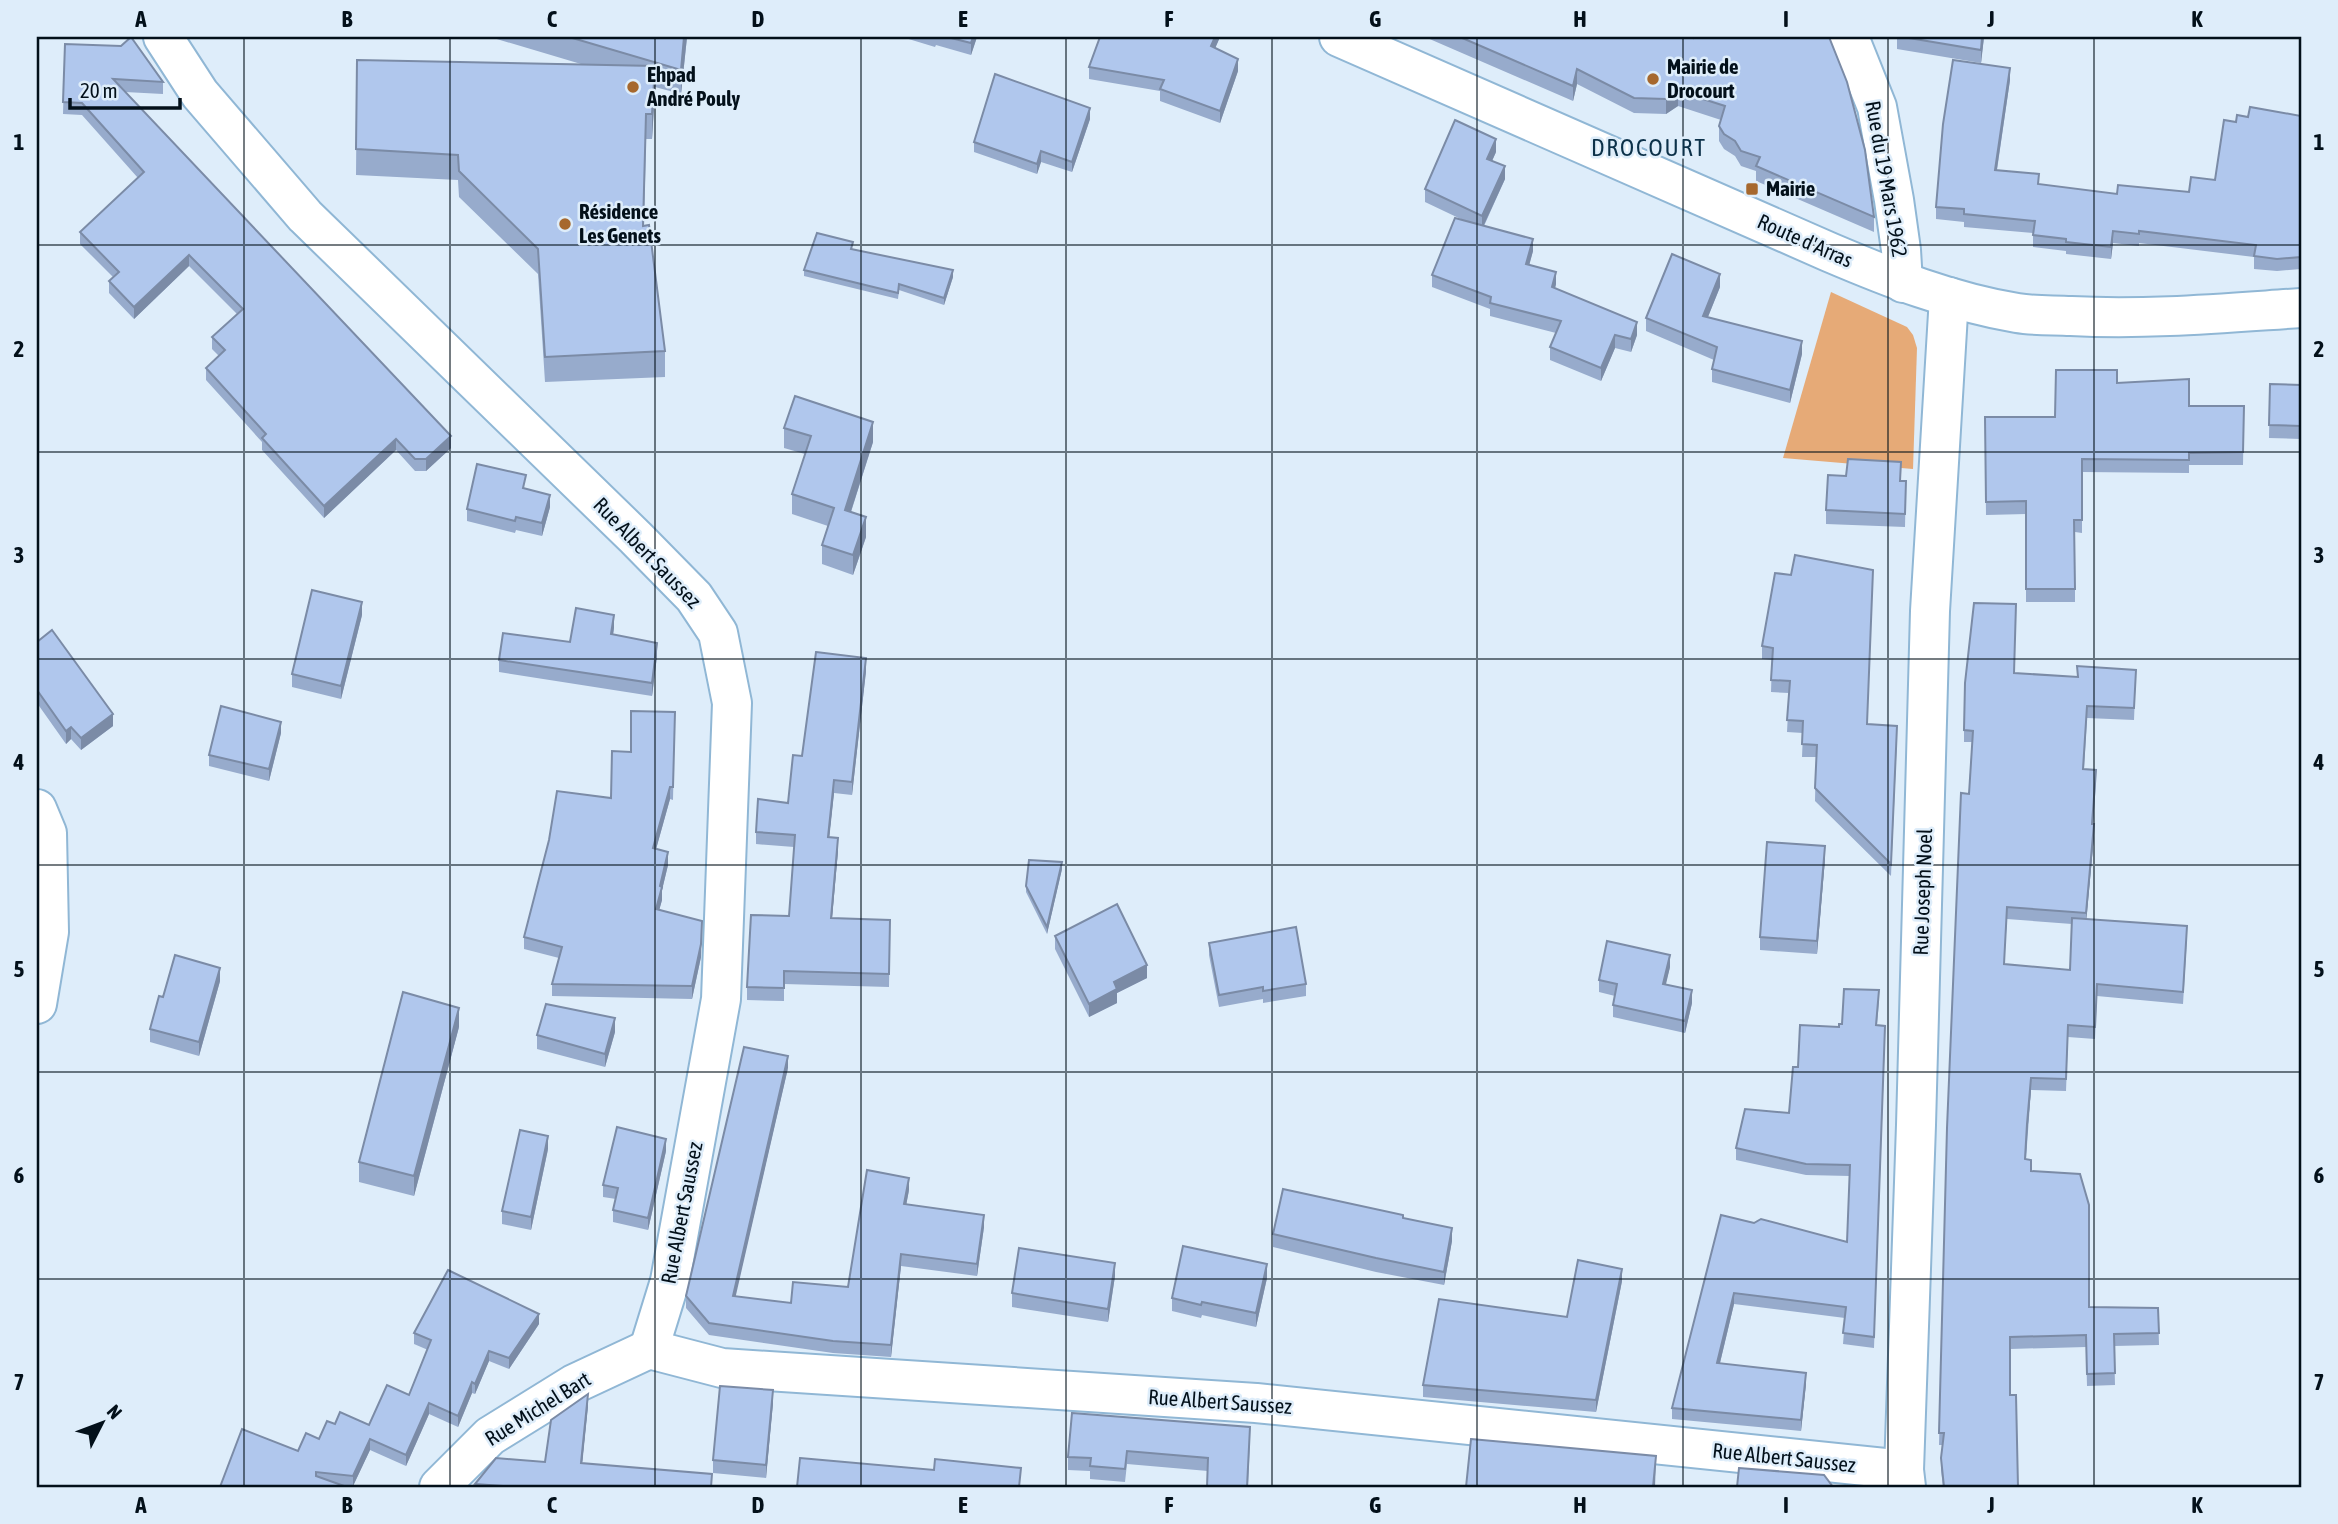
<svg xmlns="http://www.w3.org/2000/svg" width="2338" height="1524" font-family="'Asap Condensed',sans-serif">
	<rect width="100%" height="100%" fill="#deedfa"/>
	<polygon fill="#e6aa77" points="1831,292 1907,327 1913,335 1917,348 1913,469 1783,458"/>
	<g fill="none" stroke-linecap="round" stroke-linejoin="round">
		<g stroke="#90b7d5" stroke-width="42">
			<g id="street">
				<polyline points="163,37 200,94 305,216 636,538 694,597 718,633 732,703 721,999 670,1281 649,1349"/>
				<polyline points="1849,37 1877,107 1894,200 1901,250 1903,283"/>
				<polyline points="37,809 47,833 49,932 37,1004"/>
				<polyline points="649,1349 722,1368 1256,1403 1904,1470"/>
				<polyline points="439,1487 490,1436 574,1384 649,1349"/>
			</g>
		</g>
		<g stroke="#90b7d5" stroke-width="42">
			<g id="secondary">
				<path d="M 1339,37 L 1829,252 C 1890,278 1951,302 2017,313 C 2035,316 2053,315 2071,316 C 2148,320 2225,313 2301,308"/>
				<polyline points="1906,1487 1904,1470 1916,1125 1930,611 1949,297"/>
			</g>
		</g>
		<use href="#street" stroke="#fff" stroke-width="38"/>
		<use href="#secondary" stroke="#fff" stroke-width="38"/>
	</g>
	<g fill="#97abcc" fill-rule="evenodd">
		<polygon points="490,37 687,37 681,94 655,87 652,139 646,139 644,226 665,351 665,377 545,382 538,274 459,197 458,180 356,175 357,60 581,64"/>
		<polygon points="902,37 977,37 971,55 936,45 935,47"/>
		<polygon points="1100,37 1220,37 1215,48 1238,71 1220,123 1160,101 1160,91 1089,79 1089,67"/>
		<polygon points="1425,37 1688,37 1874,217 1874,232 1756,181 1756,171 1741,166 1735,156 1724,149 1719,141 1719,126 1721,120 1678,106 1666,114 1634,113 1577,84 1573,101"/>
		<polygon points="1897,37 1984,37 1981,63 1897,49"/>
		<polygon points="65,44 163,82 163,94 125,92 451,448 426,471 415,471 396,450 324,518 262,450 262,442 206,380 206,368 219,356 212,349 212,337 237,314 189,266 134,319 109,293 109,281 113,277 80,244 80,232 138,178 82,115 63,114"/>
		<polygon points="2010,80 1997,170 2039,184 2117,194 2189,192 2215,180 2236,122 2248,117 2301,116 2301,269 2277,271 2254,269 2254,257 2139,243 2139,246 2113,243 2111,259 2066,254 2066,251 2033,247 2033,233 1964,227 1964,222 1936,219 1936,207"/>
		<polygon points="1090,119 1072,172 1041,162 1037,174 974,152 974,142"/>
		<polygon points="1496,152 1492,161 1505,179 1484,226 1533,251 1529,265 1556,284 1555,288 1637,335 1631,352 1615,348 1601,381 1550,360 1550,347 1556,333 1490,316 1490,309 1432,287 1432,275 1465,221 1425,202 1425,189"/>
		<polygon points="853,249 953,277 944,305 899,290 898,299 804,276 804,270"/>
		<polygon points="1720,287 1708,317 1802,354 1790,403 1712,382 1712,369 1714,360 1646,331 1646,318"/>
		<polygon points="2117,383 2189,406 2244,406 2243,465 2189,465 2189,473 2082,472 2082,533 2075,532 2075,602 2026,602 2026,514 1986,515 1985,417 2055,417"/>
		<polygon points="2270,384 2301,385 2301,439 2269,438"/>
		<polygon points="784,428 873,442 851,512 866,537 853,575 822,564 822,545 828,526 792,514 792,494 805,454 784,448"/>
		<polygon points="1901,481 1906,481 1905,527 1826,524 1826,510"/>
		<polygon points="525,489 550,507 542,536 516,530 515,533 467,521 467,509"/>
		<polygon points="1775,573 1868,724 1897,739 1891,876 1815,801 1816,757 1802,757 1803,733 1787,732 1789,693 1771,692 1772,660 1762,659 1762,646"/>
		<polygon points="362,615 341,699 292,687 292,674"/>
		<polygon points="614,628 613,635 657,656 652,696 499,672 499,660 570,642"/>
		<polygon points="37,642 113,726 81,750 71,739 66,744 37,703"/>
		<path d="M 2077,666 L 2136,670 L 2134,720 L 2087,718 L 2084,769 L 2096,782 L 2093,824 L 2094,836 L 2086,919 L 2187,938 L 2183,1004 L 2097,996 L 2095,1039 L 2068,1037 L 2066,1091 L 2031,1090 L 2026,1159 L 2089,1307 L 2158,1308 L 2159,1345 L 2114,1346 L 2115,1385 L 2087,1386 L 2086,1347 L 2010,1349 L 2010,1395 L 2018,1487 L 1943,1487 L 1941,1470 L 1943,1445 L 1939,1445 L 1947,1128 L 1972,742 L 1964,742 L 1964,730 L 2014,673 L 2077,677 ZM 2007,919 L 2072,924 L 2070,970 L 2004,964 Z"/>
		<polygon points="866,671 852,795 834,793 829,837 838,851 832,918 890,920 889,987 784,984 784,1001 747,1000 747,987 789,916 794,847 756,844 756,832 788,803 802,756"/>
		<polygon points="675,712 673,800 670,799 656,849 668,865 662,890 662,900 659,910 701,957 692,999 552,996 552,984 559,958 524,949 524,937 611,798 631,752"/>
		<polygon points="281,733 269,781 209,766 209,755"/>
		<polygon points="1825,859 1817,954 1760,950 1760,937"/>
		<polygon points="1062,869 1047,934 1026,892 1026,886"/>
		<polygon points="1055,936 1147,978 1117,993 1117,1003 1089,1017 1055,949"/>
		<polygon points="1209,943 1306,984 1306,996 1263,1003 1263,999 1219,1007 1209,955"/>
		<polygon points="1670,967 1665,985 1692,1003 1685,1033 1613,1017 1613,1005 1615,996 1599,992 1599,980"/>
		<polygon points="220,981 199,1056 150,1042 150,1029 163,997"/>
		<polygon points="1879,1001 1877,1025 1885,1037 1874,1348 1843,1344 1845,1318 1734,1304 1720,1363 1806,1384 1801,1431 1672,1419 1672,1408 1754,1223 1847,1242 1850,1176 1806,1175 1736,1160 1736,1148 1789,1113 1798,1067 1839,1027"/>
		<polygon points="459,1027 414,1196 359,1182 359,1162"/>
		<polygon points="615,1032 605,1067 537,1049 537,1035"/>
		<polygon points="788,1068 735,1296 791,1303 848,1287 909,1190 906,1205 984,1227 977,1276 901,1266 891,1357 833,1353 709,1335 686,1308 686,1296"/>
		<polygon points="548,1149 531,1230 502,1224 502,1211"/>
		<polygon points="666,1151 648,1230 613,1222 613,1210 616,1199 603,1197 603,1185"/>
		<polygon points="1403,1218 1452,1241 1444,1285 1376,1272 1273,1247 1273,1234"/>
		<polygon points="1115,1276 1108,1322 1012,1307 1012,1293"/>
		<polygon points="1267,1278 1256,1327 1202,1315 1201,1318 1172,1311 1172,1298"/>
		<polygon points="1622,1281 1596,1412 1423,1397 1423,1385 1567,1317"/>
		<polygon points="539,1324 509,1369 489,1361 475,1394 472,1393 458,1427 429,1414 406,1466 370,1450 353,1486 342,1485 220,1487 298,1451 319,1439 335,1424 369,1425 409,1395 428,1350 414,1344 414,1333"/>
		<polygon points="773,1403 766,1478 713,1473 713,1460"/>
		<polygon points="588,1406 582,1463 712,1487 475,1487 475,1484 545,1462"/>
		<polygon points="1250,1440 1248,1487 1207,1487 1208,1471 1127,1464 1125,1482 1090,1479 1090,1471 1068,1470 1068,1457"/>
	</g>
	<g fill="#7b8ba6">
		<polygon points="684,37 687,37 681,94 681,70"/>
		<polygon points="973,37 977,37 971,55 971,43"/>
		<polygon points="1215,37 1220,37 1211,58 1211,46"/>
		<polygon points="1982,37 1984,37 1981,63 1981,50"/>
		<polygon points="1238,59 1238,71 1220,123 1220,111"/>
		<polygon points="655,66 655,91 652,139 652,114"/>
		<polygon points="2010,68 2010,80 1995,182 1995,170"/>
		<polygon points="1577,69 1577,84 1573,101 1573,86"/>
		<polygon points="1678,91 1678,106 1666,114 1666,99"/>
		<polygon points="1090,108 1090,119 1072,172 1072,162"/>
		<polygon points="1496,139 1496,152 1487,172 1487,159"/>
		<polygon points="1041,151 1041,162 1037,174 1037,164"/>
		<polygon points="1505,166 1505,179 1482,229 1482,216"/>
		<polygon points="2113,231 2113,243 2111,259 2111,247"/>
		<polygon points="1533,239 1533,251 1526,277 1526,264"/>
		<polygon points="189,255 189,266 134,319 134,307"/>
		<polygon points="953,270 953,277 944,305 944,298"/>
		<polygon points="1556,272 1556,284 1552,300 1552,287"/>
		<polygon points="1720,274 1720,287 1703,329 1703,316"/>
		<polygon points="1637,322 1637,335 1631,352 1631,339"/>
		<polygon points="1615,335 1615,348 1601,381 1601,368"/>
		<polygon points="1802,341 1802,354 1790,403 1790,390"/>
		<polygon points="873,422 873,442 845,530 845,510"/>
		<polygon points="451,436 451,448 426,471 426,459"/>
		<polygon points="396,439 396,450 324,518 324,506"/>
		<polygon points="550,495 550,507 542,536 542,523"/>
		<polygon points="866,517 866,537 853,575 853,555"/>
		<polygon points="362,602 362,615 341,699 341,686"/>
		<polygon points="614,615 614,628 611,647 611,634"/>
		<polygon points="657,643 657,656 652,696 652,683"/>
		<polygon points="866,658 866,671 852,795 852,782"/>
		<polygon points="113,714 113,726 81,750 81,738"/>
		<polygon points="281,722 281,733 269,781 269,769"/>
		<polygon points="71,727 71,739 66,744 66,731"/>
		<polygon points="834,780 834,793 828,850 828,837"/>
		<polygon points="670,787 670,799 653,860 653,848"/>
		<polygon points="2094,824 2094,836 2086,924 2086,913"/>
		<polygon points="838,838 838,851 831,930 831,918"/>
		<polygon points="1825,846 1825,859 1817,954 1817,941"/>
		<polygon points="668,852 668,865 662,890 662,900 656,922 656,909 660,886"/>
		<polygon points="1062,862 1062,869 1047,934 1047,927"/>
		<polygon points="702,921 701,957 692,999 692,986"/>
		<polygon points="1670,955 1670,967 1663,997 1663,984"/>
		<polygon points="1147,965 1147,978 1117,993 1117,1003 1089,1017 1089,1004 1114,982"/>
		<polygon points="220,968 220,981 199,1056 199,1042"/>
		<polygon points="1692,990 1692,1003 1685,1033 1685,1021"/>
		<polygon points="459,1008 459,1027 414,1196 414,1176"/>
		<polygon points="615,1018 615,1032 605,1067 605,1054"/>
		<polygon points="788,1056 788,1068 733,1308 733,1296"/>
		<polygon points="2031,1078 2031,1090 2027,1136 2025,1171 2027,1124"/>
		<polygon points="548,1136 548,1149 531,1230 531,1217"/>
		<polygon points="666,1139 666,1151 648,1230 648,1218"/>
		<polygon points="909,1178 909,1190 904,1217 904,1204"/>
		<polygon points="984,1215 984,1227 977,1276 977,1264"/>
		<polygon points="1452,1228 1452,1241 1444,1285 1444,1272"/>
		<polygon points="901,1254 901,1266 891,1357 891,1345"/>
		<polygon points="1115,1263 1115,1276 1108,1322 1108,1309"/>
		<polygon points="1267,1264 1267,1278 1256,1327 1256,1313"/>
		<polygon points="1622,1269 1622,1281 1596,1412 1596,1400"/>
		<polygon points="1734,1293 1734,1304 1717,1375 1717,1363"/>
		<polygon points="539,1314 539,1324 509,1369 509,1358"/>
		<polygon points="489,1351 489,1361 475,1394 475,1384"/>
		<polygon points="1806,1373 1806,1384 1801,1431 1801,1420"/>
		<polygon points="472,1382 472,1393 458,1427 458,1416"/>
		<polygon points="773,1390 773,1403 766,1478 766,1465"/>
		<polygon points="588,1394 588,1406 581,1476 581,1463"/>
		<polygon points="429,1403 429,1414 406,1466 406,1455"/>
		<polygon points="370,1439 370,1450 353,1486 353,1476"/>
		<polygon points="1656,1456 1655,1487 1653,1487"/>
	</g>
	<g fill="#b0c7ed" stroke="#7b8ba6" stroke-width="2">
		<polygon points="131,37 163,82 113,79 451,436 426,459 415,459 396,439 324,506 262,438 266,434 206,368 225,350 212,337 243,309 189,255 134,307 109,281 119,272 80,232 144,172 82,103 63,102 65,44 121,46"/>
		<polygon points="569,37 684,37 681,70"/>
		<polygon points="947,37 973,37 971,43"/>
		<polygon points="1100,37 1215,37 1211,46 1238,59 1220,111 1160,89 1164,80 1089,67"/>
		<polygon points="1460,37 1688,37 1693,38 1693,37 1829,37 1847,82 1865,150 1874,217 1756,166 1760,157 1741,151 1735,141 1724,134 1719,126 1725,106 1678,91 1666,99 1634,98 1577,69 1573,86"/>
		<polygon points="1903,37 1982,37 1981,50"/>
		<polygon points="357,60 655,66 652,114 646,114 643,226 649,225 665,351 545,357 538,249 459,171 458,155 356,149"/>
		<polygon points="1953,60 2010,68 1995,170 2039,174 2038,184 2117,194 2118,185 2189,192 2191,177 2215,180 2224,120 2236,122 2237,115 2248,117 2250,107 2301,116 2301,257 2277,259 2254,256 2256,245 2139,231 2139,234 2113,231 2111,247 2066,242 2066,239 2033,235 2035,221 1964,214 1964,209 1936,207 1943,124"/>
		<polygon points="995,74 1090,108 1072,162 1041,151 1037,164 974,142"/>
		<polygon points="1455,120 1496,139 1487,159 1505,166 1482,216 1425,189"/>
		<polygon points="1455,218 1533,239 1526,264 1556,272 1552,287 1637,322 1631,339 1615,335 1601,368 1550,347 1561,321 1490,303 1491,297 1432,275"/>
		<polygon points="817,233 853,242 851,249 953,270 944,298 899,284 898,293 804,270"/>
		<polygon points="1672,254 1720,274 1703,316 1802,341 1790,390 1712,369 1717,347 1646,318"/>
		<polygon points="2056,370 2117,370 2117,383 2189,379 2189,406 2244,406 2243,452 2189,453 2189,460 2082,459 2082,520 2074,520 2075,589 2026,589 2026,501 1986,502 1985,417 2055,417"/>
		<polygon points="2270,384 2301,385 2301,426 2269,425"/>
		<polygon points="795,396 873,422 845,510 866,517 853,555 822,545 834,508 792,494 811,436 784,428"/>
		<polygon points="1848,459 1901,462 1900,481 1906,481 1905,514 1826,510 1828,475 1846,476"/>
		<polygon points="477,464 526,475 523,488 550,495 542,523 516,517 515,521 467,509"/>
		<polygon points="1795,555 1873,570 1867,724 1897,726 1891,864 1815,788 1817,745 1802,744 1803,721 1787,720 1790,681 1771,680 1773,648 1762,646 1775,573 1791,575"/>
		<polygon points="312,590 362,602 341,686 292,674"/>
		<polygon points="1974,603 2016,604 2014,673 2078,677 2077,666 2136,670 2134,708 2087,706 2083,769 2096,770 2092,824 2094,824 2086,913 2007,907 2004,964 2070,970 2072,918 2187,926 2183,992 2097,984 2095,1027 2068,1025 2066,1079 2031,1078 2027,1124 2025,1159 2031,1160 2031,1171 2080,1174 2089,1205 2089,1307 2158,1308 2159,1333 2114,1334 2115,1373 2087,1374 2086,1335 2010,1337 2010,1395 2016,1395 2018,1487 1944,1487 1941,1458 1944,1433 1939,1433 1947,1128 1961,793 1969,794 1973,731 1964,730 1965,683"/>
		<polygon points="576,608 614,615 611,634 657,643 652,683 499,660 503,633 570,642"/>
		<polygon points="52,630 113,714 81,738 71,727 66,731 37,690 37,642"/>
		<polygon points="816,652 866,658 852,782 834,780 828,837 838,838 831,918 890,920 889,974 784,971 784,988 747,987 751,915 789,916 795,835 756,832 758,799 788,803 793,755 802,756"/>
		<polygon points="221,706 281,722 269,769 209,755"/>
		<polygon points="631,711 675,712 673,787 670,787 653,848 668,852 660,886 662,887 656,909 702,921 701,944 692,986 552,984 562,947 524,937 549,840 557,791 611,798 612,751 631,752"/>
		<polygon points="1767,842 1825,846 1817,941 1760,937"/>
		<polygon points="1029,860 1062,862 1047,927 1026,886"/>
		<polygon points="1117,904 1147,965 1114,982 1117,989 1089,1004 1055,936"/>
		<polygon points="1296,927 1306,984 1263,991 1263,987 1219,995 1209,943"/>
		<polygon points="1607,941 1670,955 1663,984 1692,990 1685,1021 1613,1005 1617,984 1599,980"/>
		<polygon points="175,955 220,968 199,1042 150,1029 159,996 163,997"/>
		<polygon points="1844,989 1879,990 1876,1025 1885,1026 1874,1337 1843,1333 1846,1307 1734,1293 1717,1363 1806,1373 1801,1420 1672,1408 1721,1215 1754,1223 1761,1219 1847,1242 1850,1165 1806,1164 1736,1148 1745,1109 1789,1113 1793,1067 1798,1067 1800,1025 1839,1027 1839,1024 1842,1024"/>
		<polygon points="403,992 459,1008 414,1176 359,1162"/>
		<polygon points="546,1004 615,1018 605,1054 537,1035"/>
		<polygon points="744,1047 788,1056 733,1296 791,1303 793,1282 848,1287 867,1170 909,1178 904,1204 984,1215 977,1264 901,1254 891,1345 833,1341 709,1323 686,1296"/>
		<polygon points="617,1127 666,1139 648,1218 613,1210 618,1188 603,1185"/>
		<polygon points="520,1130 548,1136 531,1217 502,1211"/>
		<polygon points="1283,1189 1403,1215 1403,1218 1452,1228 1444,1272 1376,1258 1273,1234"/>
		<polygon points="1183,1246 1267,1264 1256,1313 1202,1302 1201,1305 1172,1298"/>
		<polygon points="1019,1248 1115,1263 1108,1309 1012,1293"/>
		<polygon points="1578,1260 1622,1269 1596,1400 1423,1385 1439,1299 1567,1317"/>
		<polygon points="448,1270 539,1314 509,1358 489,1351 475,1384 472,1382 458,1416 429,1403 406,1455 370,1439 353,1476 316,1472 316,1476 347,1487 220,1487 242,1429 298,1451 306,1433 319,1439 327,1421 335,1424 340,1412 369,1425 387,1385 409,1395 431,1340 414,1333"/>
		<polygon points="720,1386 773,1390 766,1465 713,1460"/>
		<polygon points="588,1394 581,1463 712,1474 711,1487 517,1487 475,1484 496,1458 545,1462 551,1420"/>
		<polygon points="1072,1413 1250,1427 1247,1487 1207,1487 1208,1458 1127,1451 1125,1469 1090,1466 1091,1458 1068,1457"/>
		<polygon points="1471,1439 1656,1456 1653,1487 1466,1487"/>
		<polygon points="800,1458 934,1470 935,1459 1021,1468 1019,1487 797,1487"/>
		<polygon points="1739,1468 1824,1475 1833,1487 1737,1487"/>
	</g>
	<path fill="none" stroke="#03101a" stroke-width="2" stroke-opacity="0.55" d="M 244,37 L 244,1487M 450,37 L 450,1487M 655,37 L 655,1487M 861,37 L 861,1487M 1066,37 L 1066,1487M 1272,37 L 1272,1487M 1477,37 L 1477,1487M 1683,37 L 1683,1487M 1888,37 L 1888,1487M 2094,37 L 2094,1487M 37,245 L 2301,245M 37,452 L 2301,452M 37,659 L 2301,659M 37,865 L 2301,865M 37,1072 L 2301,1072M 37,1279 L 2301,1279"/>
	<g fill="#a6682e" stroke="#deedfa" stroke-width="2.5">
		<circle cx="1653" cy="79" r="7"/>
		<circle cx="633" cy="87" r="7"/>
		<rect x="1745" y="182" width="14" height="14" rx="3.5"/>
		<circle cx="565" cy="224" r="7"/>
	</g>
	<g text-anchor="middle" stroke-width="5" stroke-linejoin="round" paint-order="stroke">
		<g font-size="21" font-weight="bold" fill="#03101a" stroke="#deedfa" text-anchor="start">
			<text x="1667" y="74">Mairie de<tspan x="1667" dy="24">Drocourt</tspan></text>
			<text x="647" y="82">Ehpad<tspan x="647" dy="24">André Pouly</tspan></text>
			<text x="1766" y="196">Mairie</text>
			<text x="579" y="219">Résidence<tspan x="579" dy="24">Les Genets</tspan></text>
		</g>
		<g font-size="21" fill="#03101a" stroke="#deedfa">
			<text transform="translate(1886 179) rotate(80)" y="7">Rue du 19 Mars 1962</text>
			<text transform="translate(1805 241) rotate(24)" y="7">Route d'Arras</text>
			<text transform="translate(647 553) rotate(46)" y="7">Rue Albert Saussez</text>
			<text transform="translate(1923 892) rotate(-88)" y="7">Rue Joseph Noel</text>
			<text transform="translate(682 1213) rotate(-79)" y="7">Rue Albert Saussez</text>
			<text transform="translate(1220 1402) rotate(4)" y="7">Rue Albert Saussez</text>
			<text transform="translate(538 1409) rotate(-32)" y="7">Rue Michel Bart</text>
			<text transform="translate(1784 1458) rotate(6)" y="7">Rue Albert Saussez</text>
		</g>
		<g font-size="24" letter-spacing="2" fill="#0c3149" stroke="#deedfa">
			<text x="1649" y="156">DROCOURT</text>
		</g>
	</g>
	<rect width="2338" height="1524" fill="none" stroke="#deedfa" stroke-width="77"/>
	<g transform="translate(102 1423) rotate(48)" stroke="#deedfa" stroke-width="5" paint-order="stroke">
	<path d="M0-5L12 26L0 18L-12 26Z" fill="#03101a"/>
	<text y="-10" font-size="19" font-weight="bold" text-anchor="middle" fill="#03101a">N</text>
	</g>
	<path d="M70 98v10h110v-10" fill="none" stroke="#03101a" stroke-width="3.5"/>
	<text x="80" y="98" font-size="21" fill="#03101a" stroke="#deedfa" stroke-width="5" paint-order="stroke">20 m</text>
	<rect x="38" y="38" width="2262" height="1448" fill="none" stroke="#03101a" stroke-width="2.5"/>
	<g font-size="23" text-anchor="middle" font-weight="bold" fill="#03101a">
		<text x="141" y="27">A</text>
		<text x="347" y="27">B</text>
		<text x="552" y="27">C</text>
		<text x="758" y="27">D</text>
		<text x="963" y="27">E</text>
		<text x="1169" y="27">F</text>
		<text x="1375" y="27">G</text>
		<text x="1580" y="27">H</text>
		<text x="1786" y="27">I</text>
		<text x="1991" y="27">J</text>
		<text x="2197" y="27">K</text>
		<text x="19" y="150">1</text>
		<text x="2319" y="150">1</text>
		<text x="19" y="357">2</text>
		<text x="2319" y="357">2</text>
		<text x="19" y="563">3</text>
		<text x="2319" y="563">3</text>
		<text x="19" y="770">4</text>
		<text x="2319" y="770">4</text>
		<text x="19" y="977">5</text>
		<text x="2319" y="977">5</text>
		<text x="19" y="1183">6</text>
		<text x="2319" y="1183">6</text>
		<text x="19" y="1390">7</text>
		<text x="2319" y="1390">7</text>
		<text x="141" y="1513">A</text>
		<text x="347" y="1513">B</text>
		<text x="552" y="1513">C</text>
		<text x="758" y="1513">D</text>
		<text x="963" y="1513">E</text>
		<text x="1169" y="1513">F</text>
		<text x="1375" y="1513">G</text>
		<text x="1580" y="1513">H</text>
		<text x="1786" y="1513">I</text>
		<text x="1991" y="1513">J</text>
		<text x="2197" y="1513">K</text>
	</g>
</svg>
